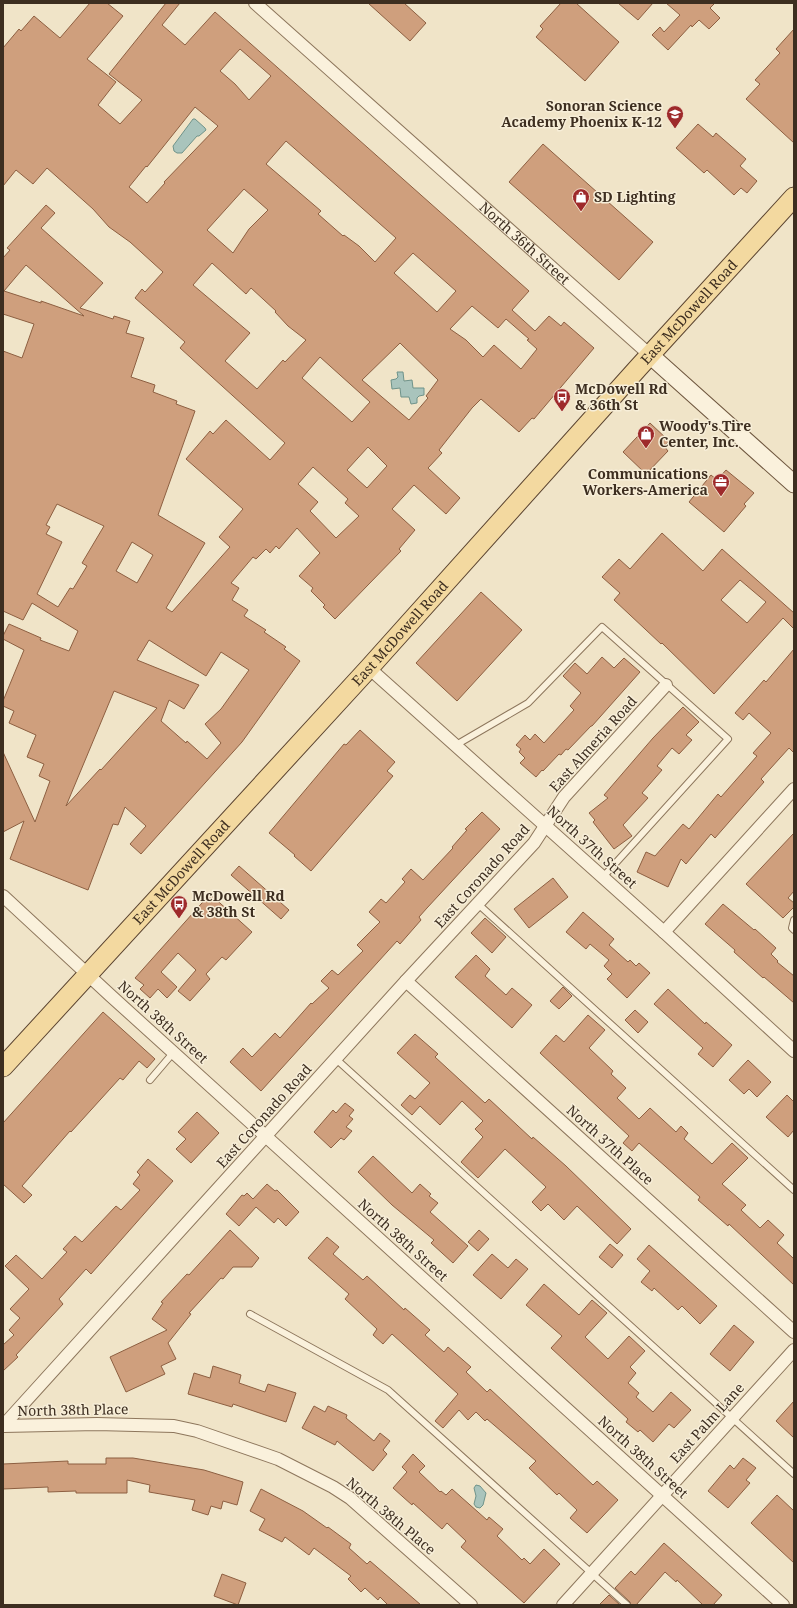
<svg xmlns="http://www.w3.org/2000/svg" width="797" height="1608" font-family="'Noto Serif',serif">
	<rect width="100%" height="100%" fill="#f0e4c8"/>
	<g fill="#a9c4bc" stroke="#6f938a">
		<polygon points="193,119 195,119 205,128 206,130 199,136 197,136 182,153 177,153 174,151 173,146"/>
		<polygon points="397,372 403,372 404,381 412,380 413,388 424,388 424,395 419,396 417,398 417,403 411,404 409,397 401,397 400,388 392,389 391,380 396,379 398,377"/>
		<polygon points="476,1485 480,1486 486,1493 483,1505 480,1508 476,1507 474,1504 476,1496 474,1488"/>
	</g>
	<g fill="#cf9f7d" stroke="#8d5f41" fill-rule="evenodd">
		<path d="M 90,3 L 107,3 L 123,16 L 87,59 L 116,82 L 98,105 L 120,124 L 142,100 L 109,74 L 166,3 L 180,3 L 162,25 L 185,45 L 215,12 L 529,291 L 512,310 L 535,331 L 549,316 L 561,326 L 564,322 L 594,348 L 534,419 L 532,418 L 519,432 L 481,399 L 472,408 L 439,450 L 442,453 L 428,468 L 460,498 L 446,514 L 414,485 L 392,509 L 415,530 L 399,549 L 401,551 L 335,619 L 323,607 L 325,605 L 311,591 L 313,588 L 299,576 L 320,553 L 297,528 L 279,549 L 276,546 L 270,553 L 266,549 L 256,559 L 253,557 L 231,583 L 239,588 L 232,600 L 248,610 L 244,616 L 266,630 L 264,632 L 286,647 L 284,649 L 300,661 L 242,742 L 141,854 L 130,844 L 146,826 L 125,807 L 118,825 L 113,824 L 88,890 L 10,859 L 24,821 L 3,832 L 3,752 L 35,822 L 50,781 L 39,776 L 44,764 L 27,757 L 36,735 L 9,723 L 14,711 L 3,706 L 3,701 L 24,650 L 3,639 L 3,636 L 9,624 L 41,638 L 40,640 L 69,651 L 78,631 L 32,603 L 23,620 L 3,611 L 3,351 L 22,358 L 34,324 L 3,314 L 3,258 L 10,250 L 7,248 L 46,205 L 55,213 L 41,228 L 103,283 L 80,308 L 113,319 L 114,316 L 130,321 L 126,333 L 144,338 L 131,377 L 155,385 L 153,392 L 177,401 L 176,404 L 195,411 L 158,515 L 205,543 L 166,608 L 172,612 L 230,547 L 219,537 L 243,509 L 186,459 L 210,431 L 213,434 L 226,420 L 270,460 L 285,443 L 180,348 L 185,342 L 135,298 L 142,289 L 145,292 L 163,272 L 130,242 L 109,227 L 93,209 L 47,168 L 33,184 L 16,170 L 3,186 L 3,48 L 19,29 L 21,31 L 34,16 L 60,38 ZM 240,49 L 271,76 L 249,100 L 235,84 L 220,71 ZM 195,107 L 218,126 L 164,182 L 165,183 L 147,203 L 129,187 L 146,166 L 147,167 ZM 286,141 L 396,238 L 375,262 L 359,246 L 344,235 L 343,236 L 318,214 L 321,211 L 266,164 ZM 244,189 L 268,210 L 249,229 L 233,253 L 207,230 ZM 413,253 L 456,291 L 437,312 L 394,273 ZM 212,263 L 246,294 L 251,288 L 276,311 L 275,312 L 288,326 L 306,340 L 285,362 L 283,360 L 257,389 L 225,361 L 250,333 L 193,285 ZM 26,265 L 42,279 L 84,316 L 41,301 L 41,303 L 4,291 ZM 472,306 L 498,328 L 506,319 L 529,339 L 527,340 L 537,349 L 521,369 L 494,345 L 483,357 L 466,340 L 450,329 ZM 400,343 L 438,380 L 426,396 L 428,398 L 409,420 L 362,380 ZM 320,357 L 370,402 L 352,422 L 302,378 ZM 368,447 L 387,466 L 367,488 L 347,470 ZM 313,467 L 348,499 L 345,503 L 359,516 L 336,538 L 310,511 L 318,502 L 298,484 ZM 57,504 L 104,526 L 82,563 L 87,566 L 73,589 L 70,588 L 58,607 L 37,594 L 62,542 L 46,534 L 50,527 L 46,525 ZM 132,542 L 153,555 L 137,583 L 116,571 ZM 149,640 L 206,676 L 221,652 L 249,670 L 221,709 L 205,724 L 221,743 L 207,759 L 187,741 L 186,743 L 161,721 L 169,700 L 184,709 L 199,685 L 137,660 ZM 114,691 L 157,708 L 101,770 L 100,769 L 66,806 Z"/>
		<polygon points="368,3 404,3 426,23 410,41"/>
		<polygon points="561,3 576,3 619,42 585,81 536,37 543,29 540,26"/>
		<polygon points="618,3 653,3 638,20"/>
		<polygon points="666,3 715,3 710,8 720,18 709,29 699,20 692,27 691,25 668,50 652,35 660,27 664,32 680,15"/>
		<polygon points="794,29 794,143 746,99 760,84 755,80 780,53 776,49"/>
		<polygon points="698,124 713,137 716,133 746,159 740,166 757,181 747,193 741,188 734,195 707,170 704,173 676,148"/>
		<polygon points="543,144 653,242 619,280 509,182"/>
		<polygon points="650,423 669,441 664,446 668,451 646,474 623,452"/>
		<polygon points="726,470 754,493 744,504 746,506 724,532 689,502 711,475 717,480"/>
		<path d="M 662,533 L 703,571 L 722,549 L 794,613 L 794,629 L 783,618 L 714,694 L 662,643 L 661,644 L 614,600 L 620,593 L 602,577 L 619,559 L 630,569 ZM 740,580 L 766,602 L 747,623 L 721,600 Z"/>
		<polygon points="481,592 522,630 457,701 416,663"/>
		<polygon points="794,649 794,753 789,748 761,779 764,782 715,838 711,834 686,864 681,859 668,887 637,872 646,852 655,856 683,824 689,829 718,794 721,797 757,756 753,753 771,733 749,713 743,720 735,713 764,680 766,682"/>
		<polygon points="602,657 614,668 624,658 640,672 592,726 591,726 568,750 566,749 561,755 559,754 543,771 542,770 536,777 520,763 525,758 519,752 521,749 516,745 525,735 530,740 535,734 544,743 574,710 570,706 581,693 563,676 575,663 587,674"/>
		<polygon points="683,707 699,722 686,735 692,740 679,754 672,748 657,766 662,770 642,793 648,798 623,825 632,836 614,849 593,822 595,820 589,813 608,798 604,795 653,738"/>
		<polygon points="360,730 395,762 387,771 393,776 311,871 294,856 295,855 269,833 344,744 346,745"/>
		<polygon points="482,812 500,829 427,908 419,917 421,920 400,944 397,941 261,1091 230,1062 243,1048 252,1057 275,1033 280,1038 311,1003 312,1004 329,988 321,981 332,970 338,975 363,951 357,945 380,922 369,912 381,899 386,903 405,882 402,879 411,869 423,880 453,848 452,847 467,830 465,829"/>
		<polygon points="794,833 794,891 788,898 794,903 794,907 783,918 746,884"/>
		<polygon points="239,866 289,910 281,919 231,875"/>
		<polygon points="553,878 568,897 529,928 514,909"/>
		<polygon points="210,894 252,932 226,960 222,957 206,974 210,979 190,1001 178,991 196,970 178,953 161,972 177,987 167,998 158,989 150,998 140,989 144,985 135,978"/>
		<polygon points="723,904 754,930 755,929 776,948 771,954 778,961 777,962 794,976 794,1003 764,977 763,978 734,952 735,950 705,924"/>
		<polygon points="583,912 614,939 609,945 628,962 630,960 636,966 639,963 650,973 627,998 607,979 612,974 604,966 609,960 590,944 586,949 566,932"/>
		<polygon points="485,918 506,937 492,953 471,933"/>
		<polygon points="476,955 490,969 485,976 506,995 512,988 532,1005 512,1028 455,977"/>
		<polygon points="563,987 572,996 559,1009 550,1001"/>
		<polygon points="668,989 705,1024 706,1022 732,1045 713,1067 698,1054 703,1048 654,1004"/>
		<polygon points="635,1010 648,1022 638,1033 625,1020"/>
		<polygon points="103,1012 155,1059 147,1068 139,1061 123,1080 120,1078 71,1132 70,1131 22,1186 32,1195 24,1203 3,1184 3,1123"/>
		<polygon points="588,1015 605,1030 589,1048 613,1071 611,1074 626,1088 617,1098 639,1119 650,1108 676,1132 681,1126 688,1133 684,1139 712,1164 732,1143 748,1158 722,1184 746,1205 741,1210 760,1228 768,1220 784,1235 777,1243 794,1259 794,1285 729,1224 728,1226 698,1200 700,1197 639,1143 632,1151 623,1143 629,1136 540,1053 556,1035 564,1042"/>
		<polygon points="415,1034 438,1054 435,1057 485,1103 489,1099 532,1139 533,1137 566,1166 631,1229 617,1244 577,1206 564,1220 548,1204 541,1211 532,1202 546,1187 505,1149 478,1178 461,1162 483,1137 475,1129 483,1121 462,1101 440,1125 420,1106 412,1115 401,1105 410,1095 415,1099 430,1083 397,1053"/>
		<polygon points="748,1060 771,1082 757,1097 749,1089 744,1094 729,1080"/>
		<polygon points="787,1095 794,1102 794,1130 788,1137 766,1117"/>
		<polygon points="345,1103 354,1110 349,1116 353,1119 346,1127 352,1131 344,1140 341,1138 331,1148 314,1132 333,1110 336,1113"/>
		<polygon points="197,1112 219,1133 191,1163 176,1149 186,1139 178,1132"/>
		<polygon points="373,1156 412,1193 420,1184 431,1194 429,1196 438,1203 430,1212 468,1246 453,1263 431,1243 434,1240 392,1205 358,1172"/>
		<polygon points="148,1159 173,1181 91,1274 86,1269 59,1299 63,1304 16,1355 18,1357 3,1371 3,1345 14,1335 9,1330 20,1318 10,1309 29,1289 5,1266 16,1255 42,1279 67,1252 63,1249 75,1236 82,1242 116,1206 121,1210 140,1190 133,1184 140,1175 137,1172"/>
		<polygon points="267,1184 275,1191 277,1190 299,1212 286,1226 278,1218 274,1223 256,1207 239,1226 226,1214 242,1195 244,1196 247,1193 253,1199"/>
		<polygon points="230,1230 259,1258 252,1267 233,1267 223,1279 221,1278 189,1313 191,1314 168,1343 176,1359 161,1366 165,1374 126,1392 110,1357 167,1330 152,1319 163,1303 161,1302 187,1274 189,1275"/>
		<polygon points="479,1230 489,1239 478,1251 468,1242"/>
		<polygon points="327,1237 339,1247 333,1254 363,1280 367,1276 404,1310 405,1308 430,1330 425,1335 444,1352 448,1347 471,1367 466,1372 487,1392 490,1389 593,1485 597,1481 618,1500 587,1533 570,1518 577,1510 559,1493 557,1495 529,1468 536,1461 487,1419 485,1421 476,1412 468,1420 459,1410 443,1428 435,1421 458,1394 392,1334 383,1344 373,1335 377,1329 345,1299 349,1294 308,1258"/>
		<polygon points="610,1244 623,1255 612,1268 599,1257"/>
		<polygon points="649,1245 717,1306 700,1324 682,1306 678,1310 654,1288 652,1291 641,1282 650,1271 637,1259"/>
		<polygon points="492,1254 508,1268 516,1259 528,1269 501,1299 473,1275"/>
		<polygon points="544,1284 579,1315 592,1300 607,1313 585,1337 608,1359 629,1336 645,1351 630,1367 636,1373 628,1383 639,1393 636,1397 653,1412 671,1392 691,1410 674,1428 669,1424 653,1442 640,1430 638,1432 626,1422 628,1419 551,1348 562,1336 526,1305"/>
		<polygon points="734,1325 754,1342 730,1371 710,1354"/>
		<polygon points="213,1366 241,1375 239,1383 265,1392 268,1384 296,1393 286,1422 233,1404 232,1407 188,1394 194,1373 210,1378"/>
		<polygon points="794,1401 794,1438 776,1421"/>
		<polygon points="314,1406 325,1412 328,1406 347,1415 346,1418 374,1441 380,1433 390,1441 383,1450 387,1454 373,1471 337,1441 335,1445 302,1428"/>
		<polygon points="413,1454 425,1466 419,1472 440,1492 441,1491 446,1495 452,1489 487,1520 489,1517 503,1529 497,1536 522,1560 524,1558 530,1564 544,1549 560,1564 524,1603 461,1547 466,1541 447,1523 442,1529 413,1503 412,1505 393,1488 407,1472 402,1467"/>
		<polygon points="106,1458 133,1458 204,1470 243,1482 237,1505 223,1501 221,1509 211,1506 208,1515 192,1510 195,1500 149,1492 150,1485 127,1480 127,1493 76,1493 76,1491 48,1492 48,1487 3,1489 3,1464 68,1461 68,1464 106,1464"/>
		<polygon points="743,1458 756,1468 746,1480 750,1483 728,1508 708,1491 730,1465 734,1469"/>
		<polygon points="261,1489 303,1511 327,1528 328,1527 351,1544 349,1548 367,1564 370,1561 421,1605 388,1605 380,1597 378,1600 365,1588 361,1592 348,1579 351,1576 314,1548 309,1555 285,1537 282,1542 259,1530 265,1519 250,1511"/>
		<polygon points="777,1495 794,1511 794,1563 751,1523"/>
		<polygon points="664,1543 722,1595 713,1605 703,1605 677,1580 676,1582 665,1572 636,1605 631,1605 630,1602 615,1588 631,1571 635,1575"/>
		<polygon points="222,1574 246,1583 238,1605 214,1596"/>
		<polygon points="609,1595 620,1605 599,1605"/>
	</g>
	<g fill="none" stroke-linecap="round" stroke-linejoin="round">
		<g stroke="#8d765c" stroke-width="8">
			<g id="lane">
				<polyline points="456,745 528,703 602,627 728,739 603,877"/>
				<polyline points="478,904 794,1190"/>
				<polyline points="794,920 792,928 794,930"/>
				<polyline points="336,1059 794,1474"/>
				<polyline points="150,1080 173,1053"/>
				<polyline points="250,1314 388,1390 627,1605"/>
			</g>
		</g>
		<g stroke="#8d765c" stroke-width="14">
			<g id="street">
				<path id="s1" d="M 255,3 L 650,355"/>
				<polyline points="369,668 664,932 794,1051"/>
				<polyline points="3,896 111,996 783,1605"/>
				<polyline points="664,932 794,789"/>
				<polyline points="406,981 794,1332"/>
				<polyline points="3,1426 406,981 534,843 564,797 666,685"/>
				<polyline points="3,1426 97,1424 174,1426 197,1431 278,1459 333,1487 350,1498 471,1605"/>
				<polyline points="563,1605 794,1350"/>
			</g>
		</g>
		<g stroke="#6f573f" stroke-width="19">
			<polyline id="secondary" points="650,355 794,484"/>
		</g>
		<g stroke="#5b4430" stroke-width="21">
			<g id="primary">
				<path id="s2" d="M 3,1067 L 369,668 L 638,368 L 794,197"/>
			</g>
		</g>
		<use href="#lane" stroke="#faf1dc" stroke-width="6"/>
		<use href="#street" stroke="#faf1dc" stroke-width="12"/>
		<use href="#secondary" stroke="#faf1dc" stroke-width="17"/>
		<use href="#primary" stroke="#f3d9a0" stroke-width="19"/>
	</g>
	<defs>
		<g id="school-pin" transform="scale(0.9)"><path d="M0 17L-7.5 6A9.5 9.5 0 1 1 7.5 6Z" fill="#9e2a2b" stroke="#f7eed8"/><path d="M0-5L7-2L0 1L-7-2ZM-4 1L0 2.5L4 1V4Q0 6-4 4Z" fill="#fff"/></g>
		<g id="shop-pin" transform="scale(0.9)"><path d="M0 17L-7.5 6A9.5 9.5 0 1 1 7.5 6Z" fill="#9e2a2b" stroke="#f7eed8"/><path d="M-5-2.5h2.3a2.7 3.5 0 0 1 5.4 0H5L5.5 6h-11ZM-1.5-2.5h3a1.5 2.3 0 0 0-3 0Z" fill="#fff"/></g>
		<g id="bus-pin" transform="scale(0.9)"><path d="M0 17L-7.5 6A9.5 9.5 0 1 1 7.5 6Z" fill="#9e2a2b" stroke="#f7eed8"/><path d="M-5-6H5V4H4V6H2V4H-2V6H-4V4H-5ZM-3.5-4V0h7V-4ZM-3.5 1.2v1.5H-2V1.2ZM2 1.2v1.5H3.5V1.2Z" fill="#fff"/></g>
		<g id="office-pin" transform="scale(0.9)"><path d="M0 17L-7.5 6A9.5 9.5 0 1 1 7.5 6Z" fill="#9e2a2b" stroke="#f7eed8"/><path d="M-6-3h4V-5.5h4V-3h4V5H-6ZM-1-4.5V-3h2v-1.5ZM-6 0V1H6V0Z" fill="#fff"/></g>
	</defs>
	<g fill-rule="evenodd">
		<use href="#school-pin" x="675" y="114"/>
		<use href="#shop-pin" x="581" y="197"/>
		<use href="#bus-pin" x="562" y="397"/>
		<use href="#shop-pin" x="646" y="434"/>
		<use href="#office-pin" x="721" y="482"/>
		<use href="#bus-pin" x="179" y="904"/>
	</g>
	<g text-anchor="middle" stroke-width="3" stroke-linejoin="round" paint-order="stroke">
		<g font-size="14" font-weight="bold" fill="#3d2e20" stroke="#f7eed8" text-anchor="start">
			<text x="662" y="111" text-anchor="end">Sonoran Science<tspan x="662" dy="16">Academy Phoenix K-12</tspan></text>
			<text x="594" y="202">SD Lighting</text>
			<text x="575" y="394">McDowell Rd<tspan x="575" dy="16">&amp; 36th St</tspan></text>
			<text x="659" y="431">Woody's Tire<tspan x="659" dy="16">Center, Inc.</tspan></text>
			<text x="708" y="479" text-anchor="end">Communications<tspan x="708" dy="16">Workers-America</tspan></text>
			<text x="192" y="901">McDowell Rd<tspan x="192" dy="16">&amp; 38th St</tspan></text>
		</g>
		<g font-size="14" fill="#3d2e20" stroke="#f7eed8">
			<text dy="5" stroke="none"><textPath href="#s1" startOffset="361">North 36th Street</textPath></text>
			<text dy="5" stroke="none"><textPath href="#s2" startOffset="1020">East McDowell Road</textPath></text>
			<text dy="5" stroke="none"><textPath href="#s2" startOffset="588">East McDowell Road</textPath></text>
			<text transform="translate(593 744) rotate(-48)" y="5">East Almeria Road</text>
			<text transform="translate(592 847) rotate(42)" y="5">North 37th Street</text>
			<text dy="5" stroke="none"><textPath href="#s2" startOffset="264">East McDowell Road</textPath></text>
			<text transform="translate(482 876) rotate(-48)" y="5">East Coronado Road</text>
			<text transform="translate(163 1022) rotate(42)" y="5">North 38th Street</text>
			<text transform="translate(264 1116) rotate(-48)" y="5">East Coronado Road</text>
			<text transform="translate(610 1145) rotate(42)" y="5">North 37th Place</text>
			<text transform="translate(403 1240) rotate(42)" y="5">North 38th Street</text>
			<text transform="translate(73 1410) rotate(-1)" y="5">North 38th Place</text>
			<text transform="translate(707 1423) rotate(-48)" y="5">East Palm Lane</text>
			<text transform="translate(643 1457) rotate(42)" y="5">North 38th Street</text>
			<text transform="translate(391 1516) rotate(40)" y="5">North 38th Place</text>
		</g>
	</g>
	<rect width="797" height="1608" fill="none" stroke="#3d2e20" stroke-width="8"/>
</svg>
